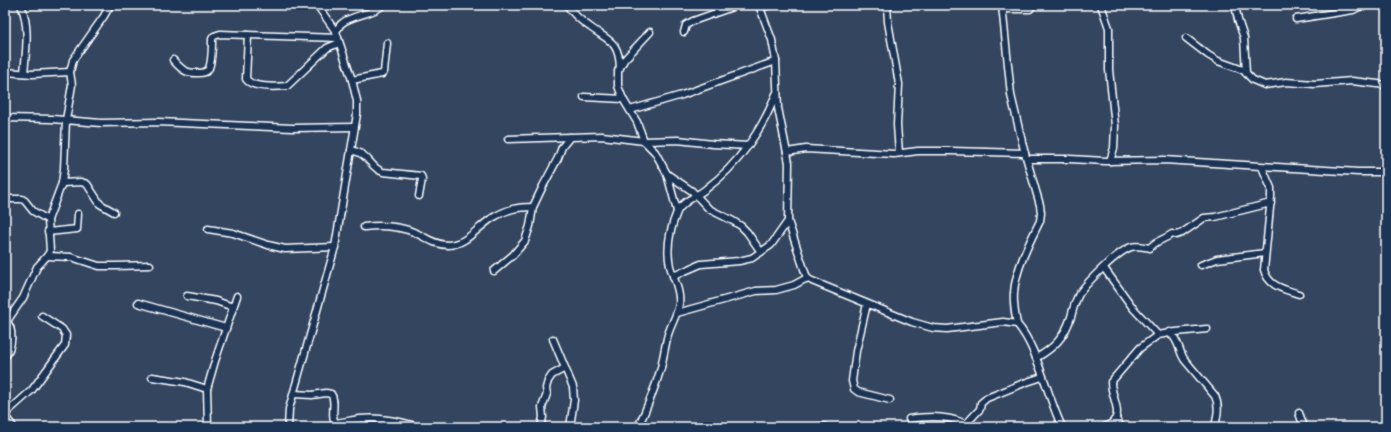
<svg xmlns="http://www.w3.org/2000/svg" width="1391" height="432" font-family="Sriracha,sans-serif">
	<rect width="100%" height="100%" fill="#34455f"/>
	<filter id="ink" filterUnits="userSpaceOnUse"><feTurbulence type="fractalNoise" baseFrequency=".025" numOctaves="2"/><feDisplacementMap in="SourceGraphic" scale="8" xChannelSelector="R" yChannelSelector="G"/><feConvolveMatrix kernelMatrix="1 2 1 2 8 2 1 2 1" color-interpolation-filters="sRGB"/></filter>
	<g filter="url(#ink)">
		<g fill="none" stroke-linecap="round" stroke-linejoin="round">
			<g stroke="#fff" stroke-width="9">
				<g id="street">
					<path d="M 21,5 C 30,27 26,51 24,73"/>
					<path d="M 567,5 C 573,14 581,21 590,27 C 609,41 619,41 620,68"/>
					<path d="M 759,5 L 772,40 L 776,61 L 778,108 L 789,163 L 788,221 L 807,278 L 812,281 L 912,322 L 933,328 L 947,329 L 1003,322 L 1017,324 C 1038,348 1047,396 1062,427"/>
					<polyline points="887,5 888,22 899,84 897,125 899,153"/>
					<path d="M 1002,5 L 1011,95 L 1024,150 L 1040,205 L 1041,213 L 1040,221 C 1030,241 1015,271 1014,293 C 1013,304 1015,313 1017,324"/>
					<polyline points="1101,5 1109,28 1109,70 1115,126 1114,148 1110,161"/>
					<polyline points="1235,5 1238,20 1244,38 1246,73"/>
					<polyline points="760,8 769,5"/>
					<polyline points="1003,9 1030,9 1033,5"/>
					<polyline points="1296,19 1353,10 1363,5"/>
					<path d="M 336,32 C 337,30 339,26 341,24 C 350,15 372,15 383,5"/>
					<polyline points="650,32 624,60 618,71 618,86 623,99 637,122 644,141 655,152 667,174 677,211"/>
					<polyline points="684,32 686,25 693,21 738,5"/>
					<path d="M 248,35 L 246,79 C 252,88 276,87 287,86 L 327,48 L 339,43"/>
					<polyline points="1186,38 1208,55 1218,61 1243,70 1253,80 1265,85 1286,82 1315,84 1352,81 1386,85"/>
					<path d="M 173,60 C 181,69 186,74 199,73 C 202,73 205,73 208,70 C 212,64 212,47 212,39 L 214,36 L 220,34 L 338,38"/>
					<polyline points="5,72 32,74 70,72"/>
					<polyline points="352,80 382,74 384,72 387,43"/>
					<polyline points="584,97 623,99"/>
					<polyline points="630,110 682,95 776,61"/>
					<polyline points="5,118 52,119 101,123 158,122 292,128 354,127"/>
					<polyline points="508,139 602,136 644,141 678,140 713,144 748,146"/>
					<path d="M 351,150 C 355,151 359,152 363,155 C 371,161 373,169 383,172 L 421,176 L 422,179 L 419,196"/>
					<polyline points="787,152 806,149 894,154 918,151 951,151 1025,153"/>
					<polyline points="1027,159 1070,159 1105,161 1164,160 1358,172 1386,172"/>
					<path d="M 1262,167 L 1271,188 L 1271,197 L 1264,270 C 1269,287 1284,289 1299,294"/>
					<polyline points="667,174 692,191 709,209 733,221 741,226 747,232 761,252"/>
					<polyline points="62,183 81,182 87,184 100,204 114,212"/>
					<polyline points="5,199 22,199 25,201 33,211 48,220"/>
					<path d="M 364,227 C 381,225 400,226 416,233 C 426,238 436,245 448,245 C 468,244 478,226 494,217 C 508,209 517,207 533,207"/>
					<polyline points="208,229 233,233 268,245 285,249 335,247"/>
					<polyline points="48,232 77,229 78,214"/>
					<polyline points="47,256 71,257 99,266 117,266 150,265"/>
					<polyline points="1201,265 1217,259 1265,253"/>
					<polyline points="1104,268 1133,308 1158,335"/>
					<polyline points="494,271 513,255 525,241 530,226 533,207 543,186 558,158 562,147 570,137"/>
					<polyline points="673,276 701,264 739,261 752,258 771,245 788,221"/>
					<polyline points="187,296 216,301 233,307"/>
					<polyline points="138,303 226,328"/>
					<polyline points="867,304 856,351 852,381 854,389 858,392 890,400"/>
					<polyline points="677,313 756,291 776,290 794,285 807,278"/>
					<path d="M 5,319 C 15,329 12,347 5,357"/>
					<polyline points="7,321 23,298 37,267 47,256 50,251 48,220 62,183 64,169 66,120 72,85 70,72 73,60 104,16 110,5"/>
					<path d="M 1170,332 C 1180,343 1178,349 1184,359 L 1215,396 C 1220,407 1217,416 1215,427"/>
					<polyline points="553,339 573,387 574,400 570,427"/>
					<path d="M 1036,358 C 1054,348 1064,338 1071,317 C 1073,309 1075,301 1079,294 C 1088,281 1117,252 1131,247 C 1137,245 1144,247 1150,248 C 1156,240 1164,240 1172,234 L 1176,235 L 1182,233 L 1204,218 L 1215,217 L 1271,203"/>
					<polyline points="152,377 185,382 207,389"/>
					<path d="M 294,394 L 312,395 L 326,393 L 331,394 C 337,402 330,414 335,423 C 344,422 352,420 360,419 C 378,417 395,420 412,425"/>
					<polyline points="1299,413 1304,427"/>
					<polyline points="5,414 32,390 65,345 66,335 62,329 42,316"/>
					<path d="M 909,419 C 930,416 952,415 971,427"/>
					<polyline points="1116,419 1121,427"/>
					<polyline points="966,424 980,409 981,403 987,398 1024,383 1042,377"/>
					<polyline points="208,427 207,389 215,361 237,296"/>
					<polyline points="288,427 289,409 335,247 357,114 357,101 352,80 336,32 317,5"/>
					<polyline points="541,427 543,417 542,407 547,394 546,388 548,381 552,375 565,368"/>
					<path d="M 638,427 C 647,408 655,388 661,368 C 663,358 665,348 667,338 C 670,326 677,316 679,304 C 681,291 673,278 670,266 C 666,248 670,229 677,212 C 682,201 698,196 707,188 C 737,166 763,129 776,94"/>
					<polyline points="819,427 825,427"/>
					<path d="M 1105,427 C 1128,417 1111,400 1111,382 L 1140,348 L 1158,335 L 1176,332 L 1207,329"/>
				</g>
			</g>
			<g stroke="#fff" stroke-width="11">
				<polyline id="secondary" points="5,418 12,427"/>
			</g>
			<use href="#street" stroke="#1d3557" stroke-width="6"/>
			<use href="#secondary" stroke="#1d3557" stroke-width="8"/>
		</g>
	</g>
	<rect width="1391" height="432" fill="none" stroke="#1d3557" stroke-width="20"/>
	<rect x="10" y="10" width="1371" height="412" fill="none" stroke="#fff" stroke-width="1.5" filter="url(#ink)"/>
</svg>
